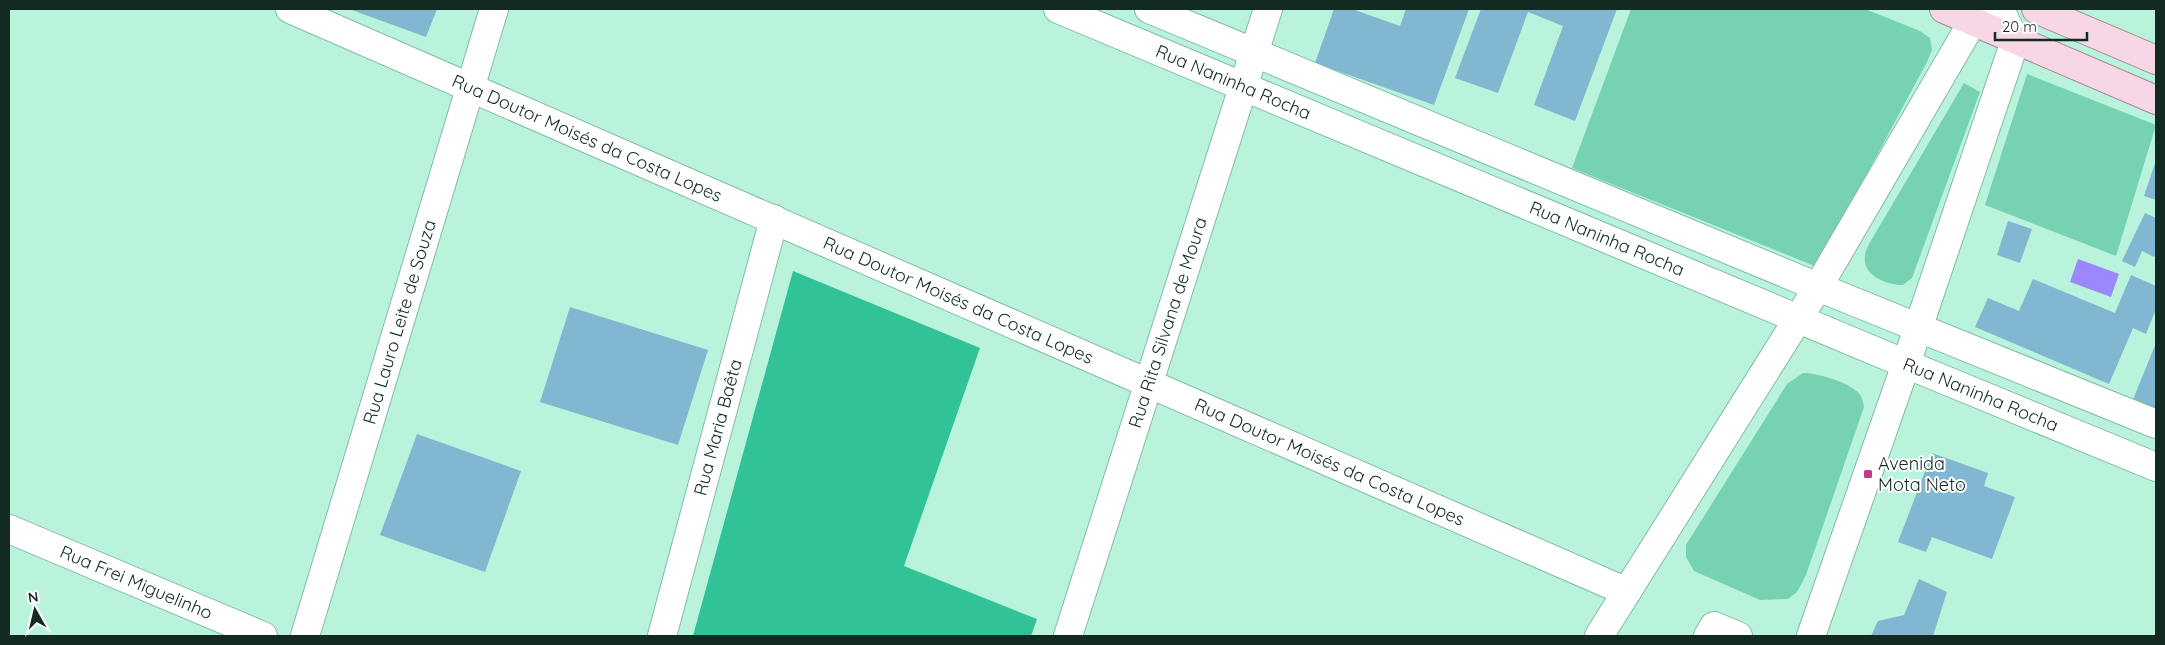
<svg xmlns="http://www.w3.org/2000/svg" width="2165" height="645" font-family="Quicksand,sans-serif">
	<rect width="100%" height="100%" fill="#b9f3dc"/>
	<g fill="#76d2b1">
		<polygon points="1631,9 1865,9 1920,31 1930,38 1932,50 1927,62 1817,267 1572,168"/>
		<polygon points="2027,74 2156,125 2116,256 1985,205"/>
		<path d="M 1964,83 L 1980,92 L 1912,278 L 1903,285 C 1888,285 1862,276 1865,256 C 1865,252 1867,248 1869,244 Z"/>
		<path d="M 1803,373 C 1817,373 1844,381 1855,390 C 1861,394 1863,400 1864,407 L 1806,575 L 1797,592 L 1788,599 L 1760,600 L 1694,571 L 1686,557 L 1686,545 L 1787,384 Z"/>
	</g>
	<polygon fill="#31c298" points="793,271 980,348 904,566 1037,619 1031,636 693,636"/>
	<polygon fill="#9b88fe" points="2078,259 2119,274 2111,297 2070,282"/>
	<g fill="#81b7d0">
		<polygon points="349,9 437,9 426,37"/>
		<polygon points="1334,9 1352,9 1400,26 1406,9 1469,9 1434,105 1315,63"/>
		<polygon points="1481,9 1617,9 1575,121 1534,105 1563,26 1528,12 1498,93 1455,78"/>
		<polygon points="2156,160 2156,200 2144,196"/>
		<polygon points="2145,213 2156,218 2156,253 2154,257 2142,251 2135,267 2122,261"/>
		<polygon points="2008,221 2032,229 2020,263 1997,255"/>
		<polygon points="2131,275 2156,286 2156,309 2146,334 2133,328 2109,384 1975,327 1988,298 2019,311 2033,279 2115,313"/>
		<polygon points="570,307 708,350 678,445 540,402"/>
		<polygon points="2156,343 2156,411 2132,402"/>
		<polygon points="417,434 521,471 485,572 380,535"/>
		<polygon points="1932,453 1988,473 1984,486 2015,497 1992,559 1932,537 1926,552 1898,542"/>
		<polygon points="1919,579 1947,592 1933,636 1871,636 1878,621 1904,615"/>
	</g>
	<g fill="none" stroke-linecap="round" stroke-linejoin="round">
		<g stroke="#83bca6" stroke-width="30">
			<g id="minor">
				<path id="s1" d="M 290,9 L 1627,592"/>
				<path id="s2" d="M 1058,9 L 1906,364 L 2156,467"/>
				<polyline points="1149,9 1818,287 2156,424"/>
				<path id="s3" d="M 9,529 L 263,636"/>
				<path id="s4" d="M 305,636 L 494,9"/>
				<path id="s5" d="M 662,636 L 774,219"/>
				<path id="s6" d="M 1068,636 L 1268,9"/>
				<polyline points="1599,636 1818,287 1980,9"/>
				<polyline points="1708,636 1714,626 1738,636"/>
				<polyline points="1811,636 1906,364 2015,41 2000,9"/>
			</g>
		</g>
		<g stroke="#a38996" stroke-width="30">
			<g id="major">
				<polyline points="1944,9 2156,100"/>
				<polyline points="2036,9 2156,60"/>
			</g>
		</g>
		<use href="#minor" stroke="#fff" stroke-width="28"/>
		<use href="#major" stroke="#f7d7e6" stroke-width="28"/>
	</g>
	<rect fill="#bc3c87" stroke="#fff" stroke-width="2" x="1863" y="469" width="10" height="10" rx="2.5"/>
	<g text-anchor="middle" stroke-width="4" stroke-linejoin="round" paint-order="stroke">
		<g font-size="18" fill="#132a22" stroke="#fff">
			<text dy="6" stroke="none"><textPath href="#s2" startOffset="190">Rua Naninha Rocha</textPath></text>
			<text dy="6" stroke="none"><textPath href="#s1" startOffset="324">Rua Doutor Moisés da Costa Lopes</textPath></text>
			<text dy="6" stroke="none"><textPath href="#s2" startOffset="595">Rua Naninha Rocha</textPath></text>
			<text dy="6" stroke="none"><textPath href="#s1" startOffset="729">Rua Doutor Moisés da Costa Lopes</textPath></text>
			<text dy="6" stroke="none"><textPath href="#s4" startOffset="328">Rua Lauro Leite de Souza</textPath></text>
			<text dy="6" stroke="none"><textPath href="#s6" startOffset="329">Rua Rita Silvana de Moura</textPath></text>
			<text dy="6" stroke="none"><textPath href="#s2" startOffset="1000">Rua Naninha Rocha</textPath></text>
			<text dy="6" stroke="none"><textPath href="#s5" startOffset="216">Rua Maria Baêta</textPath></text>
			<text dy="6" stroke="none"><textPath href="#s1" startOffset="1134">Rua Doutor Moisés da Costa Lopes</textPath></text>
			<text dy="6" stroke="none"><textPath href="#s3" startOffset="138">Rua Frei Miguelinho</textPath></text>
		</g>
		<g font-size="18" fill="#132a22" stroke="#fff" text-anchor="start">
			<text x="1878" y="470">Avenida<tspan x="1878" dy="21">Mota Neto</tspan></text>
		</g>
	</g>
	<rect width="2165" height="645" fill="none" stroke="#132a22" stroke-width="20"/>
	<g transform="translate(35 610) rotate(352)" stroke="#ffffff" stroke-width="4" paint-order="stroke">
	<path d="M0-4L9 19L0 12L-9 19Z" fill="#132a22"/>
	<text y="-8" font-size="14" font-weight="bold" text-anchor="middle" fill="#132a22">N</text>
	</g>
	<path d="M1995 32v8h92v-8" fill="none" stroke="#132a22" stroke-width="2.5"/>
	<text x="2002" y="32" font-size="15" fill="#132a22" stroke="#ffffff" stroke-width="4" paint-order="stroke">20 m</text>
</svg>
